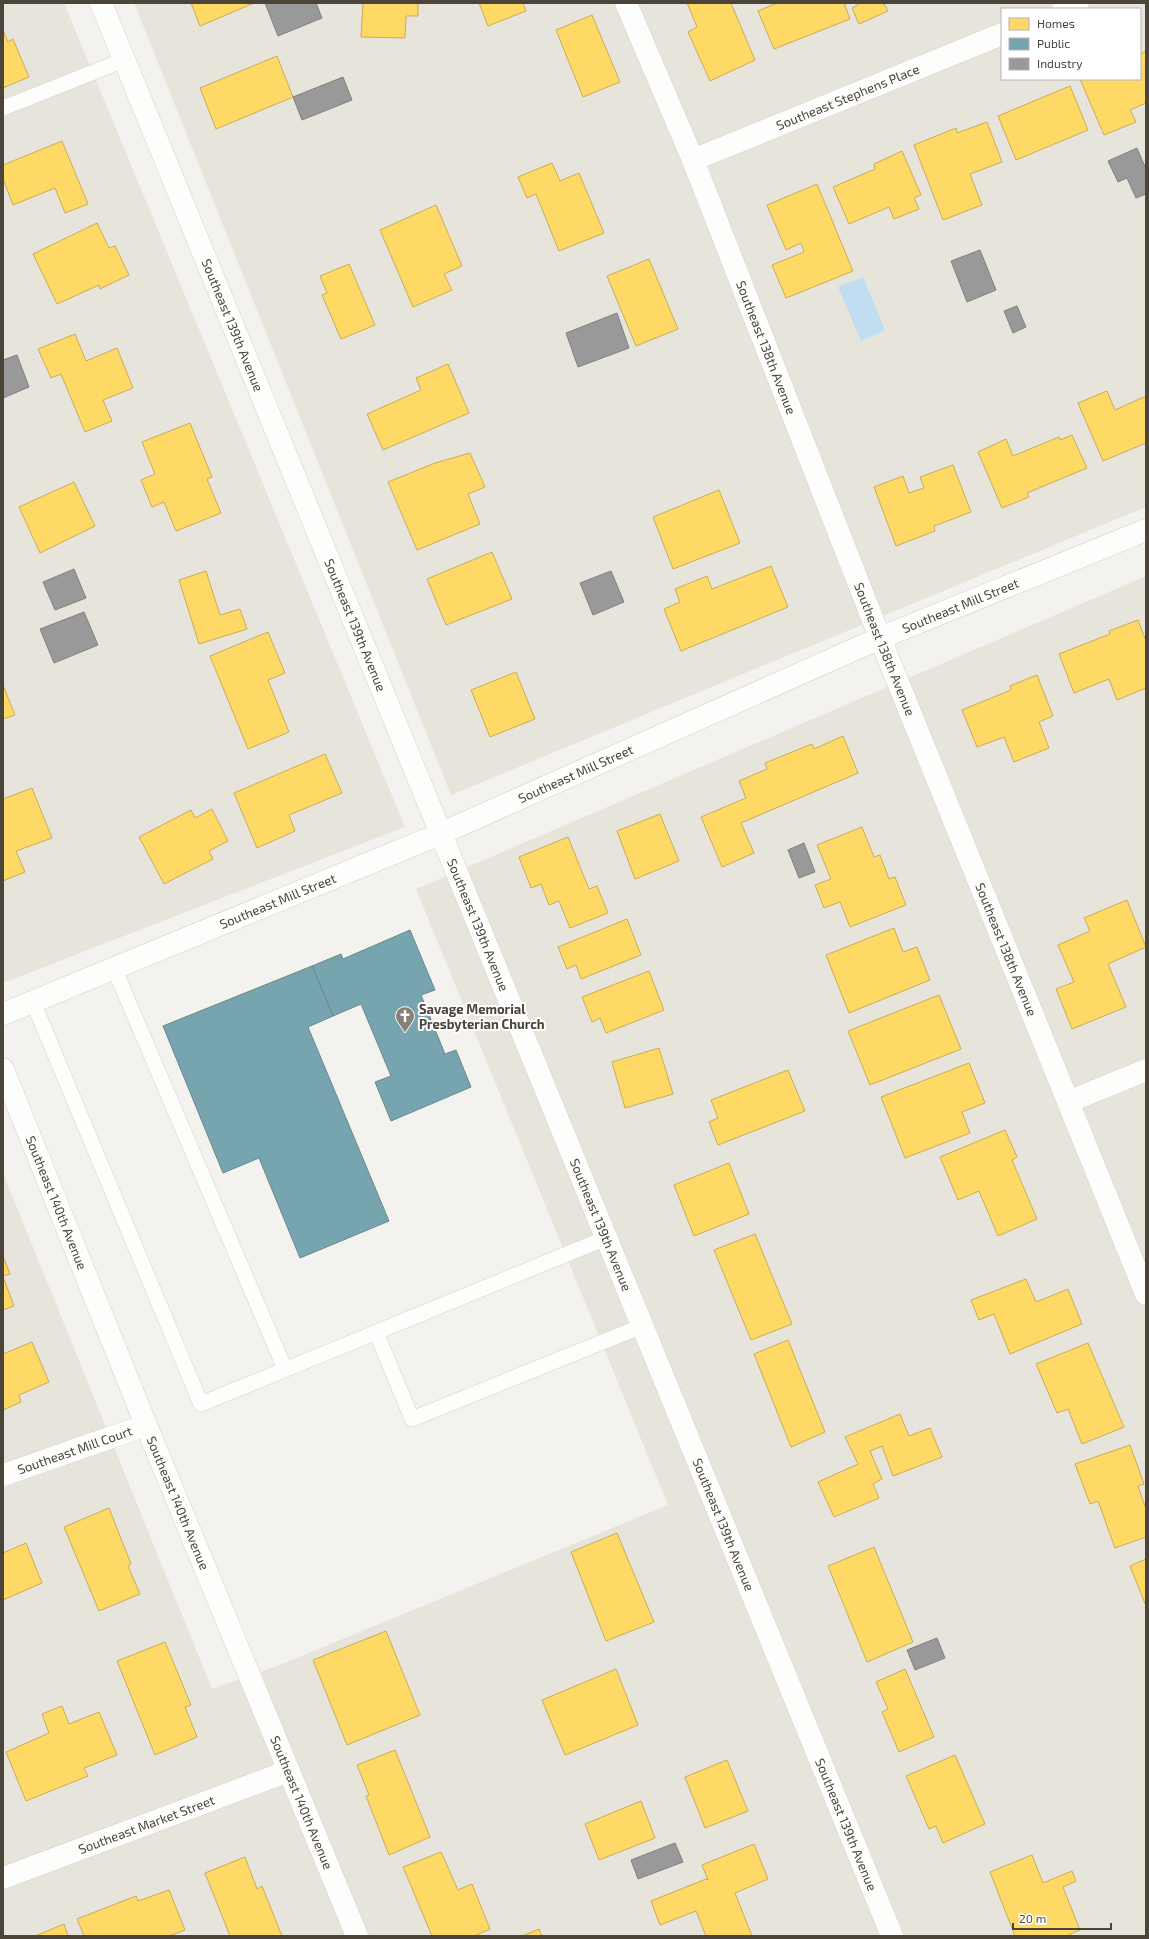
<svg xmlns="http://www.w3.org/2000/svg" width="1149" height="1939" font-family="'Exo 2',sans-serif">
	<rect width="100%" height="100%" fill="#f4f2ee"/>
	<g fill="#e7e4dc" fill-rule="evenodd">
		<polygon points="3,3 64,3 405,827 3,983"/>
		<path d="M 134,3 L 1146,3 L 1146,507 L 451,795 ZM 1002,9 L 1140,9 L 1140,79 L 1002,79 Z"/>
		<polygon points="1146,576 1146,1936 3,1936 3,1173 212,1689 282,1664 668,1505 416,889"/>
	</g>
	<polygon fill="#c0ddf1" points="863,277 885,330 861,341 838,287"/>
	<g fill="#ffd966" stroke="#c9ac58">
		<polygon points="191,3 254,3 200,26"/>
		<polygon points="363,3 418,3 418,16 406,16 405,38 361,37"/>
		<polygon points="479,3 523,3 526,11 488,26"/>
		<polygon points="687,3 731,3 755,60 710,81 688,32 697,27"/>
		<polygon points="777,3 844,3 850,19 774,49 758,11"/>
		<polygon points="857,3 886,3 884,4 888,11 859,24 852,8 858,5"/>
		<polygon points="592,15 620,82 583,97 556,30"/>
		<polygon points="3,30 8,42 13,39 29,77 3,88"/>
		<polygon points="1146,51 1146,103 1130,110 1136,122 1104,135 1080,79 1140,79 1140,54"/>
		<polygon points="277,56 293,97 216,129 200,88"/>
		<polygon points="1070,86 1088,130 1016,160 998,116"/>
		<polygon points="987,122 1002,162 970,174 982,205 943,220 914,145 956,128 957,133"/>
		<polygon points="62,141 88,204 65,213 55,188 13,205 3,179 3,165"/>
		<polygon points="902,151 921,195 914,198 919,209 894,219 889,207 849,224 833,187 875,169 874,164"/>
		<polygon points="552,163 560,181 579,173 604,233 559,251 536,194 527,198 518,177"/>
		<polygon points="817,184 853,271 786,298 772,265 804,252 801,243 786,250 767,205"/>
		<polygon points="436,205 462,266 444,274 452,290 413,307 380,230"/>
		<polygon points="97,223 109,248 115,246 129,275 100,289 99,285 57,304 33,254"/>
		<polygon points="649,259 678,329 636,346 607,276"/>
		<polygon points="349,264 375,325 341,339 322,295 327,293 320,276"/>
		<polygon points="75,334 86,361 117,348 133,388 103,400 112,421 85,432 61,374 51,378 38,349"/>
		<polygon points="448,364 469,413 383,450 367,414 421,390 416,378"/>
		<polygon points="1107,391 1115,410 1146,396 1146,443 1103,461 1078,403"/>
		<polygon points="190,423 212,477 207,479 221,513 176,531 164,502 152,507 141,480 155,474 142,442"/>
		<polygon points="1072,435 1087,468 1027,493 1029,497 1002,508 978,452 1006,439 1013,456 1059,437 1060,440"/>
		<polygon points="470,453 485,487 468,494 480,524 417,550 388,482 435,463"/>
		<polygon points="953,465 971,512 934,526 935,531 896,546 874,487 903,476 909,493 924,488 920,477"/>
		<polygon points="74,482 95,526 40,553 19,507"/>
		<polygon points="719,490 740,543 673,569 653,517"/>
		<polygon points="492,552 512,599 446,625 427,579"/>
		<polygon points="771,566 788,607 681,651 664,609 680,602 675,589 707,576 712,589"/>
		<polygon points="206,571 220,615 240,609 247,629 199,644 179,580"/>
		<polygon points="1138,620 1146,641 1146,688 1117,700 1109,679 1074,693 1059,654 1110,634 1109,631"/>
		<polygon points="268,632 285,673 268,680 289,732 248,749 210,656"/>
		<polygon points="516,672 535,719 490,737 471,690"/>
		<polygon points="1037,675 1053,716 1039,722 1049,748 1014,762 1004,737 977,747 962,710 1011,690 1010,686"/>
		<polygon points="3,685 15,715 3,719"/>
		<polygon points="843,736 858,773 741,823 754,853 722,867 701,817 746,798 739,781 767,769 765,763 812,744 814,749"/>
		<polygon points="325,754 342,793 289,815 295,831 257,848 234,793"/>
		<polygon points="32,788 52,838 16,851 25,872 3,881 3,799"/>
		<polygon points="212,809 228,841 209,851 213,859 164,884 139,837 191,810 195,818"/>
		<polygon points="660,814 679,861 635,879 617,831"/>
		<polygon points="862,827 874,857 880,855 889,879 895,877 906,905 850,927 840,902 824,908 815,885 831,879 817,845"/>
		<polygon points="568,837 589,889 597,886 608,913 570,928 559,901 549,905 541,884 531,888 519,857"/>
		<polygon points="1127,900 1146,947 1108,964 1126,1007 1072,1029 1056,989 1074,982 1058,945 1090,931 1084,918"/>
		<polygon points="627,919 641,955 581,979 576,965 567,969 558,947"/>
		<polygon points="894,928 903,952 917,947 930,980 849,1013 826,955"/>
		<polygon points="649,971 664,1010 606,1033 600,1018 592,1022 582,997"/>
		<polygon points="939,995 961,1049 870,1085 848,1031"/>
		<polygon points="659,1048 673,1094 625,1108 612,1062"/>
		<polygon points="969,1063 985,1103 962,1112 970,1133 905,1158 881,1097"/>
		<polygon points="788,1070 805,1111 718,1145 709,1122 718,1118 711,1100"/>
		<polygon points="1005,1130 1017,1157 1012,1160 1037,1219 998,1236 979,1191 958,1200 940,1157"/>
		<polygon points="729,1163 749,1214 694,1236 674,1185"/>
		<polygon points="755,1234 792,1324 751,1340 714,1250"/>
		<polygon points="3,1256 10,1274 3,1276"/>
		<polygon points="3,1277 14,1306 3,1310"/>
		<polygon points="1026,1279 1036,1302 1068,1289 1082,1324 1010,1354 994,1314 979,1320 971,1300"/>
		<polygon points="788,1340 825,1432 791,1447 754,1354"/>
		<polygon points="32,1342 49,1382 19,1395 21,1402 3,1410 3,1354"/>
		<polygon points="1088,1343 1124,1427 1082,1444 1068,1409 1057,1413 1036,1364"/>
		<polygon points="900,1414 909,1436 930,1428 942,1457 893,1476 882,1446 870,1451 882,1479 873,1484 879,1498 834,1517 818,1482 858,1464 845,1437"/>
		<polygon points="1130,1445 1144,1484 1138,1486 1146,1509 1146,1537 1115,1548 1098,1501 1090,1504 1075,1464"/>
		<polygon points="109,1508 131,1564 128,1566 140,1594 99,1611 64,1527"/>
		<polygon points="617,1533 654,1622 606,1641 571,1552"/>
		<polygon points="26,1543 42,1583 3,1600 3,1553"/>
		<polygon points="874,1547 913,1642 867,1662 828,1566"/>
		<polygon points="1146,1559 1146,1606 1130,1566"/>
		<polygon points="386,1631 420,1715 347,1745 313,1660"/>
		<polygon points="165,1642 191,1705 185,1707 197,1737 155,1755 117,1661"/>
		<polygon points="616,1669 638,1725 565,1755 542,1700"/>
		<polygon points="905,1669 934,1737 899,1752 882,1712 888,1709 876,1682"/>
		<polygon points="62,1706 69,1724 99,1712 117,1755 84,1768 88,1776 26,1801 6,1752 49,1733 42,1714"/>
		<polygon points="395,1750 430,1837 389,1855 366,1796 369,1795 357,1765"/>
		<polygon points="955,1755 985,1824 943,1843 936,1826 929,1829 906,1776"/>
		<polygon points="727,1760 748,1811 705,1828 685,1777"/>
		<polygon points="641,1801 655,1838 599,1860 585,1824"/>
		<polygon points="754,1844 768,1879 735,1893 752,1936 706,1936 696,1911 660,1925 651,1901 706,1879 708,1880 702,1865"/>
		<polygon points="441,1852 458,1890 472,1884 490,1929 474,1936 432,1936 403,1867"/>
		<polygon points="1032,1855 1043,1883 1072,1871 1076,1881 1063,1887 1080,1930 1066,1936 1015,1936 990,1872"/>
		<polygon points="245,1857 257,1889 262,1886 282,1936 230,1936 205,1873"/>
		<polygon points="169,1890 185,1930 169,1936 84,1936 77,1919 136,1896 138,1901"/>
		<polygon points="64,1924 68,1936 35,1936"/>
		<polygon points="539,1929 542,1936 522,1936"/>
	</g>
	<g fill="#76a5af" stroke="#69888c">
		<polygon points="410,930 435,990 421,995 445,1054 456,1050 471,1087 391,1121 375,1082 391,1076 361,1004 333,1016 312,966 341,954 343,959"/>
		<polygon points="312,966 333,1016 308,1027 389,1221 300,1258 259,1158 223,1173 163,1026"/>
	</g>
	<g fill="#999" stroke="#82807c">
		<polygon points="265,3 316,3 322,18 278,36"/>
		<polygon points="343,77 352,100 302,120 293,97"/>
		<polygon points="1137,148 1146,169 1146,194 1136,198 1127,178 1118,182 1108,161"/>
		<polygon points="980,250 996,290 967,302 951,261"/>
		<polygon points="1017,306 1026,327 1013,333 1004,311"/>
		<polygon points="617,313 629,348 578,367 566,333"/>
		<polygon points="17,355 29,387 3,398 3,360"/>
		<polygon points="74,569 86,598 55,610 43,582"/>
		<polygon points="611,571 624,602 593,615 580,583"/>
		<polygon points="84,612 98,645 54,663 40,629"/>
		<polygon points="804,843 815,872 799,878 788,850"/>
		<polygon points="937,1638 945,1658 915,1670 907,1650"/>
		<polygon points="675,1843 683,1862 638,1879 631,1860"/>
	</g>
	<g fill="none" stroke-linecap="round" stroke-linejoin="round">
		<g stroke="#d2d0cb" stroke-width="16">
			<g id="service">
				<polyline points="3,108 124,60"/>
				<polyline points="114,968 285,1369"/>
				<polyline points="33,1002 201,1404 606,1238"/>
				<polyline points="376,1332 412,1419 642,1326"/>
			</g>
		</g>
		<g stroke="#d2d0cb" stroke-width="23">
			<g id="minor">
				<path id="s1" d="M 101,3 L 892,1936"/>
				<path id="s2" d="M 626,3 L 693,160 L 880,638 L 1146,1294"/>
				<polyline points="1063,9 1078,3"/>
				<path id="s3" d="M 693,160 L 1002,34"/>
				<path id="s4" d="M 3,1014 L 440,834 L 880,638 L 1146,530"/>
				<path id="s5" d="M 3,1069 L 146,1425 L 357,1936"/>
				<polyline points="1068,1102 1146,1070"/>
				<path id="s6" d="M 3,1475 L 146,1425"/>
				<path id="s7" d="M 3,1878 L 289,1771"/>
			</g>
		</g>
		<use href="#service" stroke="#fdfdfc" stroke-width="15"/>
		<use href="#minor" stroke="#fdfdfc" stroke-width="22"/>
	</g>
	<defs>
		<g id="church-pin" transform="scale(1)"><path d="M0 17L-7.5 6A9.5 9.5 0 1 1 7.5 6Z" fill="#868178" stroke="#fff"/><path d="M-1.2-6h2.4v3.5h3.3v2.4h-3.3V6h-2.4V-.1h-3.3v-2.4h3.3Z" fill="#fff"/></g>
	</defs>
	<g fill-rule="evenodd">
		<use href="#church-pin" x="405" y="1016"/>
	</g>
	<g text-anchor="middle" stroke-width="4" stroke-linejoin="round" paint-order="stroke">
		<g font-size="13" fill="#4b4439" stroke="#fff">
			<text dy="5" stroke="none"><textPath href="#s3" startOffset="167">Southeast Stephens Place</textPath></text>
			<text dy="5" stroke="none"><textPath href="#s1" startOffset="348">Southeast 139th Avenue</textPath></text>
			<text dy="5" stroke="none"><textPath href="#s2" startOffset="372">Southeast 138th Avenue</textPath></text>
			<text dy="5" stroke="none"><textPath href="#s4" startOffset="1041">Southeast Mill Street</textPath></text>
			<text dy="5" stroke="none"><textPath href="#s1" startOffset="672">Southeast 139th Avenue</textPath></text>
			<text dy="5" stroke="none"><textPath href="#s2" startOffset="696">Southeast 138th Avenue</textPath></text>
			<text dy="5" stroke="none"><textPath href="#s4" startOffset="621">Southeast Mill Street</textPath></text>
			<text dy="5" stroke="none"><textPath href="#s4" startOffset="297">Southeast Mill Street</textPath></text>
			<text dy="5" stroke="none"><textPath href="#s1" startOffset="996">Southeast 139th Avenue</textPath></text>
			<text dy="5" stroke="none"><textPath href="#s2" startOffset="1020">Southeast 138th Avenue</textPath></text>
			<text dy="5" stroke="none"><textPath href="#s5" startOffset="144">Southeast 140th Avenue</textPath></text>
			<text dy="5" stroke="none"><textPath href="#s1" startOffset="1320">Southeast 139th Avenue</textPath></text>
			<text dy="5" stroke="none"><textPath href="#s6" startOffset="76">Southeast Mill Court</textPath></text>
			<text dy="5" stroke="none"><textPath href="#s5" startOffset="468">Southeast 140th Avenue</textPath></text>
			<text dy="5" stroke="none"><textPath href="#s1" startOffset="1644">Southeast 139th Avenue</textPath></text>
			<text dy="5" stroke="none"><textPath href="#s5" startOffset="792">Southeast 140th Avenue</textPath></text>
			<text dy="5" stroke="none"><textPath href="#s7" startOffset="153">Southeast Market Street</textPath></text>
			<text dy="5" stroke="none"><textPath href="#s1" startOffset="1968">Southeast 139th Avenue</textPath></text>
		</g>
		<g font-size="13" font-weight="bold" fill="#4b4439" stroke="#fff" text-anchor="start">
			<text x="419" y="1014">Savage Memorial<tspan x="419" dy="15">Presbyterian Church</tspan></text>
		</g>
	</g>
	<rect width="1149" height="1939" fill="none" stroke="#4b4439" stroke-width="8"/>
	<rect x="1001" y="8" width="140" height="72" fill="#ffffff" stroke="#b7b4b0"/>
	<rect x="1009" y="18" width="20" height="12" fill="#ffd966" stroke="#b7b4b0"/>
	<text x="1037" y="28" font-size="12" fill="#4b4439">Homes</text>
	<rect x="1009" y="38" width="20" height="12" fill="#76a5af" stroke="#b7b4b0"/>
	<text x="1037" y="48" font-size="12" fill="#4b4439">Public</text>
	<rect x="1009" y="58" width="20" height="12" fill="#999999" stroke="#b7b4b0"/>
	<text x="1037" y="68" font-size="12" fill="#4b4439">Industry</text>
	<path d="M1013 1923v6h98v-6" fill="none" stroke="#4b4439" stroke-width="2"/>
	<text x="1019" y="1923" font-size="12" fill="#4b4439" stroke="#ffffff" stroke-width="3" paint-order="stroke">20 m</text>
</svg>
